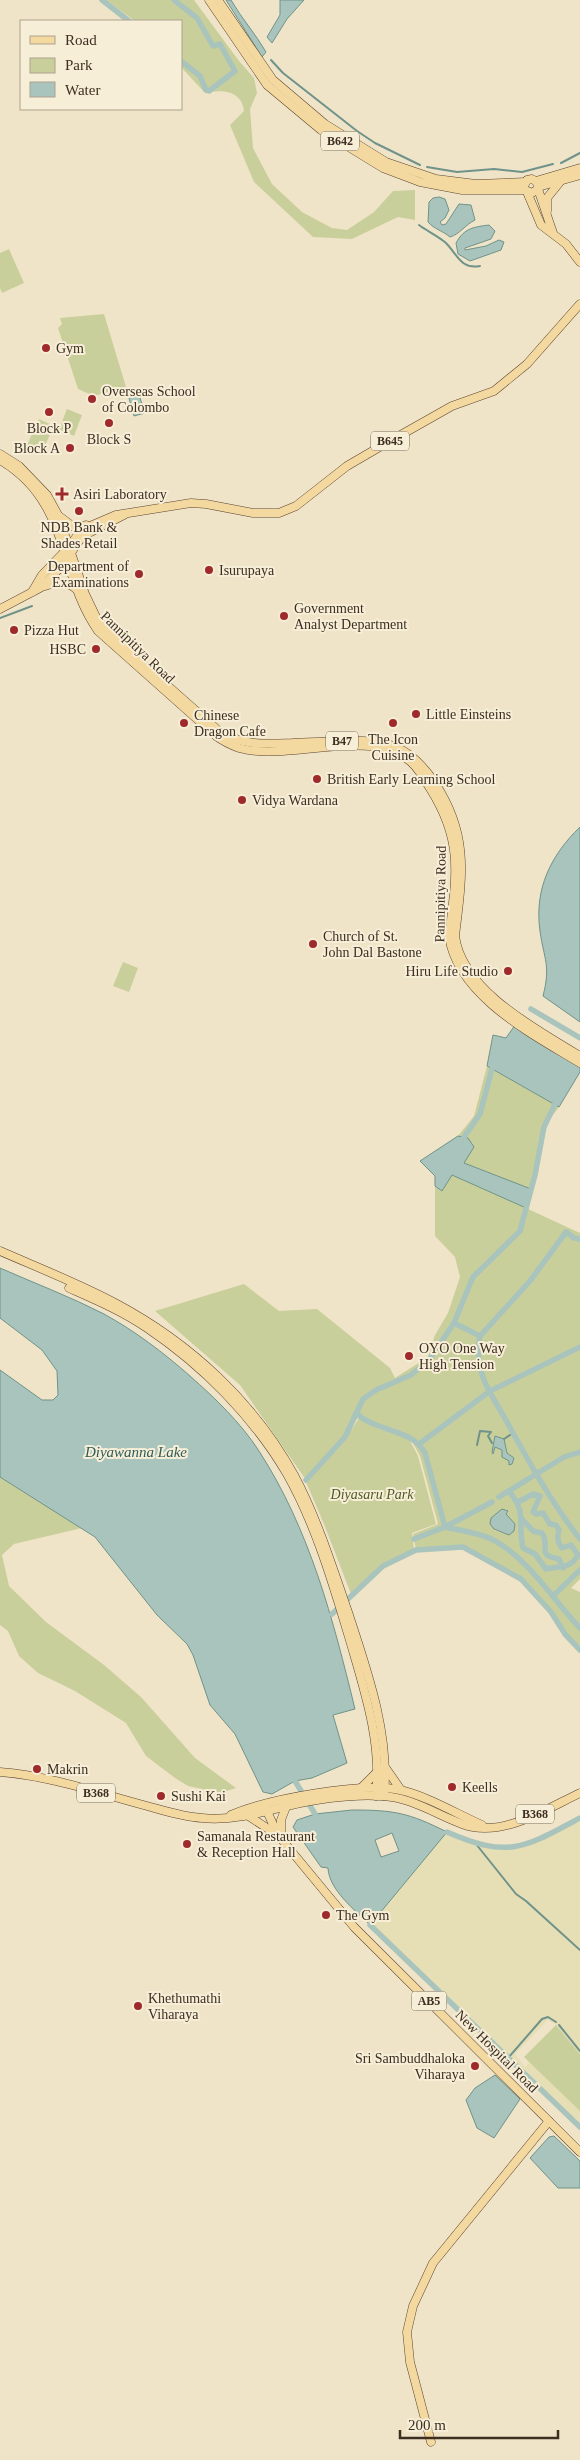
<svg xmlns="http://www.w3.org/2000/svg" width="580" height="2460" font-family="Georgia,serif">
	<rect width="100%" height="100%" fill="#f0e4c8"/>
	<polygon fill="#e6deb5" points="580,1818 580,2054 556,2025 548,2020 515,2054 525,2067 530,2062 580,2111 580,2127 370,1925 447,1832 476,1844 511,1848 535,1842"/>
	<g fill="#c9cf9b" fill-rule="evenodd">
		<path d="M 106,0 L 194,0 L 239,61 L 254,78 L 257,93 L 250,109 L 253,148 L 272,184 L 302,212 L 332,228 L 347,230 L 374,212 L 393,191 L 415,190 L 415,220 L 398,217 L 352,239 L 313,237 L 254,182 L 230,125 L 244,111 C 242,90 221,89 205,93 L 181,67 L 181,21 L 135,21 Z"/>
		<polygon points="9,249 24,283 2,293 0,288 0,253"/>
		<polygon points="104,314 126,387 94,396 78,389 58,328 62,324 60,318"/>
		<polygon points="67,409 82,415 74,436 59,429"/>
		<polygon points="39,419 54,426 42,452 27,445"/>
		<polygon points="123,962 138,968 129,992 113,986"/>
		<polygon points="487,1066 559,1107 544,1127 531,1189 464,1163 468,1138 458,1136 474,1116"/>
		<path d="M 452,1174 L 580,1233 L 580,1579 L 571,1588 L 580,1592 L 580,1650 L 565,1634 L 551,1612 L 521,1579 L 464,1547 L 416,1550 L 413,1534 L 438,1524 L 420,1456 L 409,1436 L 382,1428 L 359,1416 L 345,1437 L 306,1480 L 240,1385 L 155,1311 L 244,1284 L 279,1311 L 317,1309 L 390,1368 L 395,1378 L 428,1357 L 435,1335 L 448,1313 L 460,1277 L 455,1257 L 435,1236 L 435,1186 L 442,1191 ZM 502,1509 L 508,1512 L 505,1514 L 515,1524 L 509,1535 L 494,1530 Z"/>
		<polygon points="359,1418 382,1430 408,1437 418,1456 436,1524 412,1533 414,1549 382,1564 351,1594 324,1524 306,1482 346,1438"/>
		<polygon points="0,1477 82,1528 14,1544 2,1555 9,1586 46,1622 104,1665 141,1697 195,1758 236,1788 220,1793 188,1786 175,1778 146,1756 126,1723 75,1691 38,1673 19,1656 8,1631 0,1625"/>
		<polygon points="556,2025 580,2054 580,2111 524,2057"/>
	</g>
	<g fill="#a9c4bc" stroke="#6f938a" fill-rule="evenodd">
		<path d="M 226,0 L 231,0 C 242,19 255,33 266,52 L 262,57 Z"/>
		<polygon points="280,0 304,0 287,19 272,43 267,37 280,15"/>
		<path d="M 439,197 L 445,199 L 449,210 L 445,218 L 440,222 L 442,225 L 446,224 L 459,204 L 471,205 L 475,220 C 465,225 460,234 450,237 C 443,231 434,229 428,222 L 429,202 L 433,198 Z"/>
		<path d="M 489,225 L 495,231 L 491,239 L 465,248 L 465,250 L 486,246 L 499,240 L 504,242 L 501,250 L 470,261 L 458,254 L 456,243 C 464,228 474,227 489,225 Z"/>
		<polygon points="139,395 145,413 134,416 129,398"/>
		<path d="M 580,827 L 580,1022 L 543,996 C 551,965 544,960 540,931 C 534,889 551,855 580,827 Z"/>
		<polygon points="515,1025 580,1065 580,1072 559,1107 487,1066 493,1035 506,1038"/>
		<polygon points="458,1136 468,1138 474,1147 464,1163 531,1189 526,1208 452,1175 442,1191 435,1186 435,1176 420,1161"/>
		<path d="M 0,1268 C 34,1283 71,1297 104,1314 C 135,1331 164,1353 190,1376 C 215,1398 241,1423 259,1451 C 310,1530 333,1619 355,1709 L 333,1715 L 347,1763 L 312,1778 L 295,1781 L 272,1794 L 263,1792 L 235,1734 L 210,1705 L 193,1655 L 187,1644 L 157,1615 L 95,1537 L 0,1477 L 0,1370 L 42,1400 L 53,1400 L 58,1395 L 57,1371 L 42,1350 L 0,1318 Z"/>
		<polygon points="495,1436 504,1439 507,1453 514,1458 512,1464 509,1465 509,1461 502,1457 502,1450 495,1447 493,1454 492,1452"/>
		<polygon points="502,1509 508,1511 506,1514 515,1524 514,1531 509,1535 494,1529 490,1524 491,1518"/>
		<path d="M 352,1810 C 395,1810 409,1813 447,1832 L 370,1925 C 355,1910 329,1890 328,1868 L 321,1867 L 293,1827 L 297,1820 L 315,1814 ZM 392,1833 L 399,1851 L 381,1857 L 375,1840 Z"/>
		<polygon points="495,2075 520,2099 494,2138 477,2128 466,2100 475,2088"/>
		<polygon points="554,2136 580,2161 580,2188 558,2188 530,2158 549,2137"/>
	</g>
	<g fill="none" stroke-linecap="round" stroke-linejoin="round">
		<g stroke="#6f938a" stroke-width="2">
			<polyline points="271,60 283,73 357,131 375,143 420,165"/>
			<polyline points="561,163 580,153"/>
			<polyline points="427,167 457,172 494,169 522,172 553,164"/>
			<path d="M 419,225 C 427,231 438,236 446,243 C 457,254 461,270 480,266"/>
			<polyline points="0,618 32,606"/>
			<polyline points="504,1439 513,1433"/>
			<polyline points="477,1445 480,1431 491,1432 488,1436 492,1443"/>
			<polyline points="476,1844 516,1894 526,1901 580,1950"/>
			<polyline points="559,2025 580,2051"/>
			<polyline points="508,2058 542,2019 548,2017 556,2022"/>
		</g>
		<g stroke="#a9c4bc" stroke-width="5.5">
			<polyline points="102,0 129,21"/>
			<polyline points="174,0 197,18 213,46 220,44 235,71 209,91 206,90 200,76 181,61"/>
			<polyline points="531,1009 580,1038"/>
			<polyline points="464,1137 480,1114 492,1069"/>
			<path d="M 580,1239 L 574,1238 L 566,1232 L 530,1281 L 480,1336 C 478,1346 477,1356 480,1367 C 484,1386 497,1404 507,1422 C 529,1462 551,1502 580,1539"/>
			<polyline points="454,1323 480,1336"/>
			<path d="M 356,1413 C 377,1433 410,1427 425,1453 L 445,1527 C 462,1531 482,1533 497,1542 C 532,1563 553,1600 580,1628"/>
			<polyline points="419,1444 490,1391 580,1347"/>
			<polyline points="306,1480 345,1437 363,1399 376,1390 411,1375 429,1360 454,1323 473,1277 520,1231 535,1175 544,1127 555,1104"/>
			<path d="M 509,1491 C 528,1515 517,1521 523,1548 L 535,1554 L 546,1569 C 559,1566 571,1569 578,1555 L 571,1545 L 562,1548 C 557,1542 557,1537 559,1530 L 556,1525 L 550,1524 L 543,1513 L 536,1514 L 533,1512 L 540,1496 L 533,1494 L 518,1502"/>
			<polyline points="499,1497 564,1457 580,1452"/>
			<path d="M 521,1518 L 533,1531 L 542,1533 C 552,1548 534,1554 559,1559 L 563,1568"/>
			<polyline points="414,1539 445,1527 492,1502"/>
			<polyline points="553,1596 580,1570"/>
			<polyline points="332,1614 383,1566 416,1550 463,1547 521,1579 551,1612 565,1634 580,1650"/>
			<polyline points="295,1781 315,1814"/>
			<path d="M 447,1832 C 509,1859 524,1848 580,1818"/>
			<polyline points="370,1925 580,2127"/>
		</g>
		<g stroke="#5b4430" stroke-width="9">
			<g id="major">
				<polyline points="209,0 267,85 321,130 383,168 420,182 462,190 525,190 532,193 538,189 537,182 532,179 527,180 524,186 525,190"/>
				<polyline points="218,0 273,80 325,124 386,162 436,179 476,184 526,182"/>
				<polyline points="536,181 580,168"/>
				<polyline points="538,187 580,175"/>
				<polyline points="538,189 553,233"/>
				<polyline points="527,192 541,225 566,244 580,262"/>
				<polyline points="547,211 547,198 560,182"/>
				<path d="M 0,454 L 19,466 L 47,495 L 58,515 L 85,594 L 97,619 L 117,641 L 219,731 C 243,746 265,744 292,743 C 308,742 325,742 341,741 C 387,740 408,743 435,783 C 470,836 462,877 455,936 C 462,991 538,1030 580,1056"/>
				<path d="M 0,460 C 71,502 57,572 98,631 L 216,736 C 223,741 231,745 239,748 C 289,762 369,726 411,762 C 419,769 425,780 431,790 C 464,843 456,877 449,936 C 457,996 534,1035 580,1063"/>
				<polyline points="59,516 75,528 86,525"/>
				<path d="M 41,587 C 55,583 65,579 76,589"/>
				<polyline points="32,592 42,575 69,547 81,530 116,515 191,503 206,504 253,513 279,513 296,506 347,466 383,445 452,406 494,391 527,364 580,304"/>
				<polyline points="0,609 40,588 62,566 79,541 85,535 124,515"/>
				<path d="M 0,1251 C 39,1268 80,1284 117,1304 C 190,1343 254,1402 294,1475 C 317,1518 332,1566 348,1612 C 367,1670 390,1734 384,1796"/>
				<path d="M 69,1288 C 96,1300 122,1311 147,1328 C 202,1365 253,1416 287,1474 C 316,1525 334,1587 351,1644 C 365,1692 382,1744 376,1796"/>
				<polyline points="385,1767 401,1790"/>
				<path d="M 0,1772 C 51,1776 98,1793 147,1806 C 165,1811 183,1817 202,1818 C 231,1821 260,1813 287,1806 C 318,1799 349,1794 381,1796 C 411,1797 435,1814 462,1824 C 501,1839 546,1809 580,1793"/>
				<polyline points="360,1789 378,1771"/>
				<polyline points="264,1805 278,1835 354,1927 580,2152"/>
				<path d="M 231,1815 C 268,1799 361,1782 400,1790 C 427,1796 457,1814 482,1825"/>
				<polyline points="247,1815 276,1834"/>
				<polyline points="281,1834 281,1820 286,1807"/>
				<polyline points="431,2442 410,2362 407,2332 413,2306 433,2263 549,2121"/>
			</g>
		</g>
		<use href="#major" stroke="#f3d9a0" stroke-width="8"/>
	</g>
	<g fill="#9e2a2b" stroke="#f7eed8" stroke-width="2">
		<circle cx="46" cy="348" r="5"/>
		<circle cx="92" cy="399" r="5"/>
		<circle cx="49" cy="412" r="5"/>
		<circle cx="109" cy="423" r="5"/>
		<circle cx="70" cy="448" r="5"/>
		<path d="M59.5 486.5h5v5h5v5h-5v5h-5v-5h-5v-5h5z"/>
		<circle cx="79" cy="511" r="5"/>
		<circle cx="209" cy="570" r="5"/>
		<circle cx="139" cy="574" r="5"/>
		<circle cx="284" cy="616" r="5"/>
		<circle cx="14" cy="630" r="5"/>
		<circle cx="96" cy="649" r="5"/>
		<circle cx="416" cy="714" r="5"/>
		<circle cx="184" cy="723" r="5"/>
		<circle cx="393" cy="723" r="5"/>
		<circle cx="317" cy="779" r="5"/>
		<circle cx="242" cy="800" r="5"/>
		<circle cx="313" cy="944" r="5"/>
		<circle cx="508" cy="971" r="5"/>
		<circle cx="409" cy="1356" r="5"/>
		<circle cx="37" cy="1769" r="5"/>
		<circle cx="452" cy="1787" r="5"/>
		<circle cx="161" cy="1796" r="5"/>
		<circle cx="187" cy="1844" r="5"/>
		<circle cx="326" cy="1915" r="5"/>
		<circle cx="138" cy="2006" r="5"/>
		<circle cx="475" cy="2066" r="5"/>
	</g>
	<g text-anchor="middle" stroke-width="4" stroke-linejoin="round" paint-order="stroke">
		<g fill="#f7eed8" stroke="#756857" stroke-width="1">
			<rect x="321" y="131.5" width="38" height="19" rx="4"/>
			<rect x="371" y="431.5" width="38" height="19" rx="4"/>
			<rect x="326" y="731.5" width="32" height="19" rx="4"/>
			<rect x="77" y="1783.5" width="38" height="19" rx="4"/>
			<rect x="516" y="1804.5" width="38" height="19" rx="4"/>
			<rect x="411.5" y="1991.5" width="35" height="19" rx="4"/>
		</g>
		<g font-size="12" font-weight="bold" fill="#3d2e20">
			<text x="340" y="145">B642</text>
			<text x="390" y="445">B645</text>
			<text x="342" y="745">B47</text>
			<text x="96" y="1797">B368</text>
			<text x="535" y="1818">B368</text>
			<text x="429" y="2005">AB5</text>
		</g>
		<g font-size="14" fill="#3d2e20" stroke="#f7eed8" text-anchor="start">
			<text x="56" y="353">Gym</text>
			<text x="102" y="396">Overseas School<tspan x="102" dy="16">of Colombo</tspan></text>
			<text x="49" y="433" text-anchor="middle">Block P</text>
			<text x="109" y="444" text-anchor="middle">Block S</text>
			<text x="60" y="453" text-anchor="end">Block A</text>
			<text x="73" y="499">Asiri Laboratory</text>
			<text x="79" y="532" text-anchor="middle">NDB Bank &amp;<tspan x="79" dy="16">Shades Retail</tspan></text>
			<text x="129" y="571" text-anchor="end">Department of<tspan x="129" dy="16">Examinations</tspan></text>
			<text x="219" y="575">Isurupaya</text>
			<text x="294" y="613">Government<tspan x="294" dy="16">Analyst Department</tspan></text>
			<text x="24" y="635">Pizza Hut</text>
			<text x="86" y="654" text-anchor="end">HSBC</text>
			<text x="426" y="719">Little Einsteins</text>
			<text x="194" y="720">Chinese<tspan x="194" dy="16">Dragon Cafe</tspan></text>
			<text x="393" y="744" text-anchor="middle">The Icon<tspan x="393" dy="16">Cuisine</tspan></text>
			<text x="327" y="784">British Early Learning School</text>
			<text x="252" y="805">Vidya Wardana</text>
			<text x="323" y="941">Church of St.<tspan x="323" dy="16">John Dal Bastone</tspan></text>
			<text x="498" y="976" text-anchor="end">Hiru Life Studio</text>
			<text x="419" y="1353">OYO One Way<tspan x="419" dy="16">High Tension</tspan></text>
			<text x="47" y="1774">Makrin</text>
			<text x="462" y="1792">Keells</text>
			<text x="171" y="1801">Sushi Kai</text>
			<text x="197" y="1841">Samanala Restaurant<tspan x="197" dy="16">&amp; Reception Hall</tspan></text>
			<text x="336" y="1920">The Gym</text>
			<text x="148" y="2003">Khethumathi<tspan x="148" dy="16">Viharaya</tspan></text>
			<text x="465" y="2063" text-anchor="end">Sri Sambuddhaloka<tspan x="465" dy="16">Viharaya</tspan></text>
		</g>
		<g font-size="14" fill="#3d2e20" stroke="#f7eed8">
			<text transform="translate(138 647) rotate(44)" y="5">Pannipitiya Road</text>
			<text transform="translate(440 894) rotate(-89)" y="5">Pannipitiya Road</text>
			<text transform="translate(497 2051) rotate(45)" y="5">New Hospital Road</text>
		</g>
		<g font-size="14" font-style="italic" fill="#4d5a26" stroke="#f7eed8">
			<text x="372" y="1499">Diyasaru Park</text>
		</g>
		<g font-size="15" font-style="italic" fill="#2f5d5a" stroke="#f7eed8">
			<text x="136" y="1457">Diyawanna Lake</text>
		</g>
	</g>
	<rect x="20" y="20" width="162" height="90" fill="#f7eed8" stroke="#ada18e"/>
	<rect x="30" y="36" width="25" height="8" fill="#f3d9a0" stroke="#ada18e"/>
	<text x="65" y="45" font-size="15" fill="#3d2e20">Road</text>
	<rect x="30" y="58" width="25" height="15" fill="#c9cf9b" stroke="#ada18e"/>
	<text x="65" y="70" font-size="15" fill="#3d2e20">Park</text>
	<rect x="30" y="82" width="25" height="15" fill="#a9c4bc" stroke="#ada18e"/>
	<text x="65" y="95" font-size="15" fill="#3d2e20">Water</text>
	<path d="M400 2430v8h158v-8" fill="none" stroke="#3d2e20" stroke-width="2.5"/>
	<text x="408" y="2430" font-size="15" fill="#3d2e20" stroke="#f7eed8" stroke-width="4" paint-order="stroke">200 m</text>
</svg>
